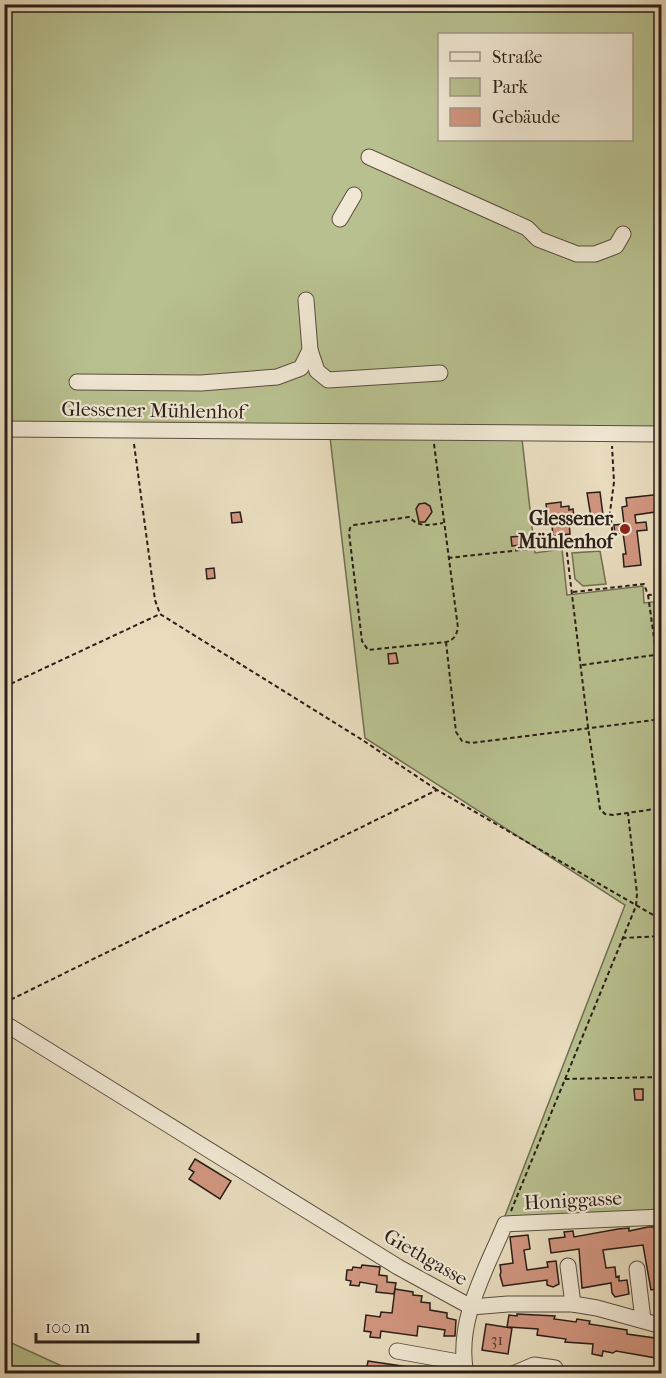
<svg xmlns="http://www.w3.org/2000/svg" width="666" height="1378" font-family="'IM FELL French Canon',serif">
	<rect width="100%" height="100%" fill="#e8dcbd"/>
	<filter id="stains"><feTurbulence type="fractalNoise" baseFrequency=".00333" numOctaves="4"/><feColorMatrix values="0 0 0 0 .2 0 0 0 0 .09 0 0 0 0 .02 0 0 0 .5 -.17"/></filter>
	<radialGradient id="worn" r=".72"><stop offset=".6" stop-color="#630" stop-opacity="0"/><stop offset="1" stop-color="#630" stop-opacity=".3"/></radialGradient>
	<g fill="#b8c08f" stroke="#716f53" stroke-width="1.5" fill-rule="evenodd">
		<path d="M 5,5 L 661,5 L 661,427 L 5,426 ZM 440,34 L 632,34 L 632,140 L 440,140 Z"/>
		<polygon points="330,437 522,439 535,553 562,549 567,595 643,586 644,603 661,601 661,1214 503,1221 625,905 365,738"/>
		<polygon points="600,551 606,584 583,586 575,579 572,553"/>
		<polygon points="4,1340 5,1340 77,1373 5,1373"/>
	</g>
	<g fill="#d1957f" stroke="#2a1e17" stroke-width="1.5">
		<polygon points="600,492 603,515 591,517 587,493"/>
		<polygon points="662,494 662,511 635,515 636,523 646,522 647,530 637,531 641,565 624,567 623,554 626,554 623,533 615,534 614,525 624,524 622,507 627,506 626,498"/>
		<polygon points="561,502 561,507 569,506 569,510 573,509 574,517 571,518 571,521 569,522 570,534 553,536 551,516 548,517 546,504"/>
		<polygon points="425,503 430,506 432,512 425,522 419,522 416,509 419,504"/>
		<polygon points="240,512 242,522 232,523 231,513"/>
		<polygon points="521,536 522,545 512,546 511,537"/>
		<polygon points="214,568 215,578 207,579 206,569"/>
		<polygon points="396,653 398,663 389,664 388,654"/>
		<polygon points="634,1089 643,1089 643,1100 635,1100"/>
		<polygon points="195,1159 231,1181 220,1199 189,1179 194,1172 189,1169"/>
		<polygon points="648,1227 658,1227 662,1251 662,1288 651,1290 643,1245 603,1250 606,1268 615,1267 616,1277 619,1276 619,1281 627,1280 629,1294 615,1297 612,1293 611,1283 582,1288 579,1249 551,1253 549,1239 565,1237 564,1232 573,1231 574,1237 618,1229 629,1228 629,1231"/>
		<polygon points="528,1235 530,1249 524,1250 527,1270 548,1267 547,1262 556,1261 559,1284 553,1287 547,1285 547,1280 503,1286 500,1275 501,1272 500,1265 513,1263 510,1237"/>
		<polygon points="362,1265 380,1267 379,1275 387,1276 387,1282 396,1283 394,1294 376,1292 377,1285 360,1282 359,1286 350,1285 351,1281 346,1280 347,1270 352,1270 353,1267 361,1268"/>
		<polygon points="395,1289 413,1292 413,1295 422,1296 421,1302 430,1303 430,1310 447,1313 447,1318 456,1320 455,1336 444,1336 445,1330 418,1326 417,1336 381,1331 380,1338 370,1337 371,1332 364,1331 366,1315 380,1317 381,1312 392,1313"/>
		<polygon points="517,1314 555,1316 554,1319 576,1322 577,1319 590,1321 589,1324 627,1330 627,1334 662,1339 662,1359 616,1351 613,1353 603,1351 602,1356 592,1354 593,1344 565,1342 566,1339 537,1335 538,1329 507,1327 509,1315 517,1316"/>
		<polygon points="486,1324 512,1328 508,1354 482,1350"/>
		<polygon points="368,1361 415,1368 415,1374 370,1374 366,1372"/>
	</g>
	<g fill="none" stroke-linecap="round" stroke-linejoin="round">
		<g stroke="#5a4e40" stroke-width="17">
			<g id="minor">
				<polyline points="369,157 527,228 538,239 577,254 595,254 616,246 623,234"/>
				<polyline points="340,219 354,195"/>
				<polyline points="310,350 317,371 328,380 440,373"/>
				<polyline points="77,382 201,383 277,377 301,368 310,350 306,300"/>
				<polyline points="4,429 662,434"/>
				<polyline points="4,1023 398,1267 471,1307 508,1304 573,1304 597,1308 662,1326"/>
				<polyline points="568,1266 573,1304"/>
				<polyline points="637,1269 643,1320"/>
				<polyline points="397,1351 464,1363"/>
				<path d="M 466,1374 C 455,1322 486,1270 505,1224 L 662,1217"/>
				<polyline points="513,1374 534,1365 555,1368"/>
			</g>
		</g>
		<g stroke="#2a1e17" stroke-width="2" stroke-dasharray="4.5 3" stroke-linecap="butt">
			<polyline points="134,444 155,600 160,614 364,741 437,790"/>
			<path d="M 434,444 L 458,628 C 456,636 454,640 446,642 L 368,650 L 362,641 L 349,533 L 350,528 L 354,525 L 409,517 C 420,528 429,525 443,523"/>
			<polyline points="566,545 588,727 600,809 605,814 613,815 662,808"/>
			<polyline points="448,558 566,545 613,537 610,512 614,482 612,446"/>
			<polyline points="573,592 644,584 648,595 662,594"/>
			<polyline points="648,595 662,695"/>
			<polyline points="446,642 456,732 462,741 471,743 662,719"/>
			<polyline points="582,665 662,654"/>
			<polyline points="4,687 160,614"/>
			<polyline points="622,938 662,936"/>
			<polyline points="4,1003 437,790 662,920"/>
			<polyline points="565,1079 662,1077"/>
			<polyline points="511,1211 636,906 637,894 628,813"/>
		</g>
		<use href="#minor" stroke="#f0e8d4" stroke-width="15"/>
	</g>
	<circle fill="#8f2418" stroke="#f0e8d4" stroke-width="2" cx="625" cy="529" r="6"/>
	<g text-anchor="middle" stroke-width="4.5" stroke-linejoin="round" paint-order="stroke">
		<g font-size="16" fill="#543c31">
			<text x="497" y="1345">31</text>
		</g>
		<g font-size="20" fill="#2a1e17" stroke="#f0e8d4">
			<text transform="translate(153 410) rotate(1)" y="7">Glessener Mühlenhof</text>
			<text transform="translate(573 1200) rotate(-3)" y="7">Honiggasse</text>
			<text transform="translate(426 1257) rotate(30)" y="7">Giethgasse</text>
		</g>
		<g font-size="20" font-weight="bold" fill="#2a1e17" stroke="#f0e8d4" text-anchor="end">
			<text x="613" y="525">Glessener<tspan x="613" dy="23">Mühlenhof</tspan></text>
		</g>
	</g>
	<rect width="666" height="1378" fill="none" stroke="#e8dcbd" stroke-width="24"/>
	<rect x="6" y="6" width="654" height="1366" fill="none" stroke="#2a1e17" stroke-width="3"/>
	<rect x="12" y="12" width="642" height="1354" fill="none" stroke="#2a1e17" stroke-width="1.5"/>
	<rect x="438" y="33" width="195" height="108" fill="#f0e8d4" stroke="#a19788" stroke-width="1.5"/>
	<rect x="450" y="52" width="30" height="9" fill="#f0e8d4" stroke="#a19788" stroke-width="1.5"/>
	<text x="492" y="63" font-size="18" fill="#2a1e17">Straße</text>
	<rect x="450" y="78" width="30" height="18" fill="#b8c08f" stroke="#a19788" stroke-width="1.5"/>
	<text x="492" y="93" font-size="18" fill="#2a1e17">Park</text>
	<rect x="450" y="108" width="30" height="18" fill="#d1957f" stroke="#a19788" stroke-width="1.5"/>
	<text x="492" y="123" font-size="18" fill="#2a1e17">Gebäude</text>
	<path d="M36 1333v9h162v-9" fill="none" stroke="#2a1e17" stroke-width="3"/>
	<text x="45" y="1333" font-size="18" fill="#2a1e17" stroke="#f0e8d4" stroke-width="4.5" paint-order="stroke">100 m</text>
	<rect width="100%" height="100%" filter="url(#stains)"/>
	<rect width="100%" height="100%" fill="url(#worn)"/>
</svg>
